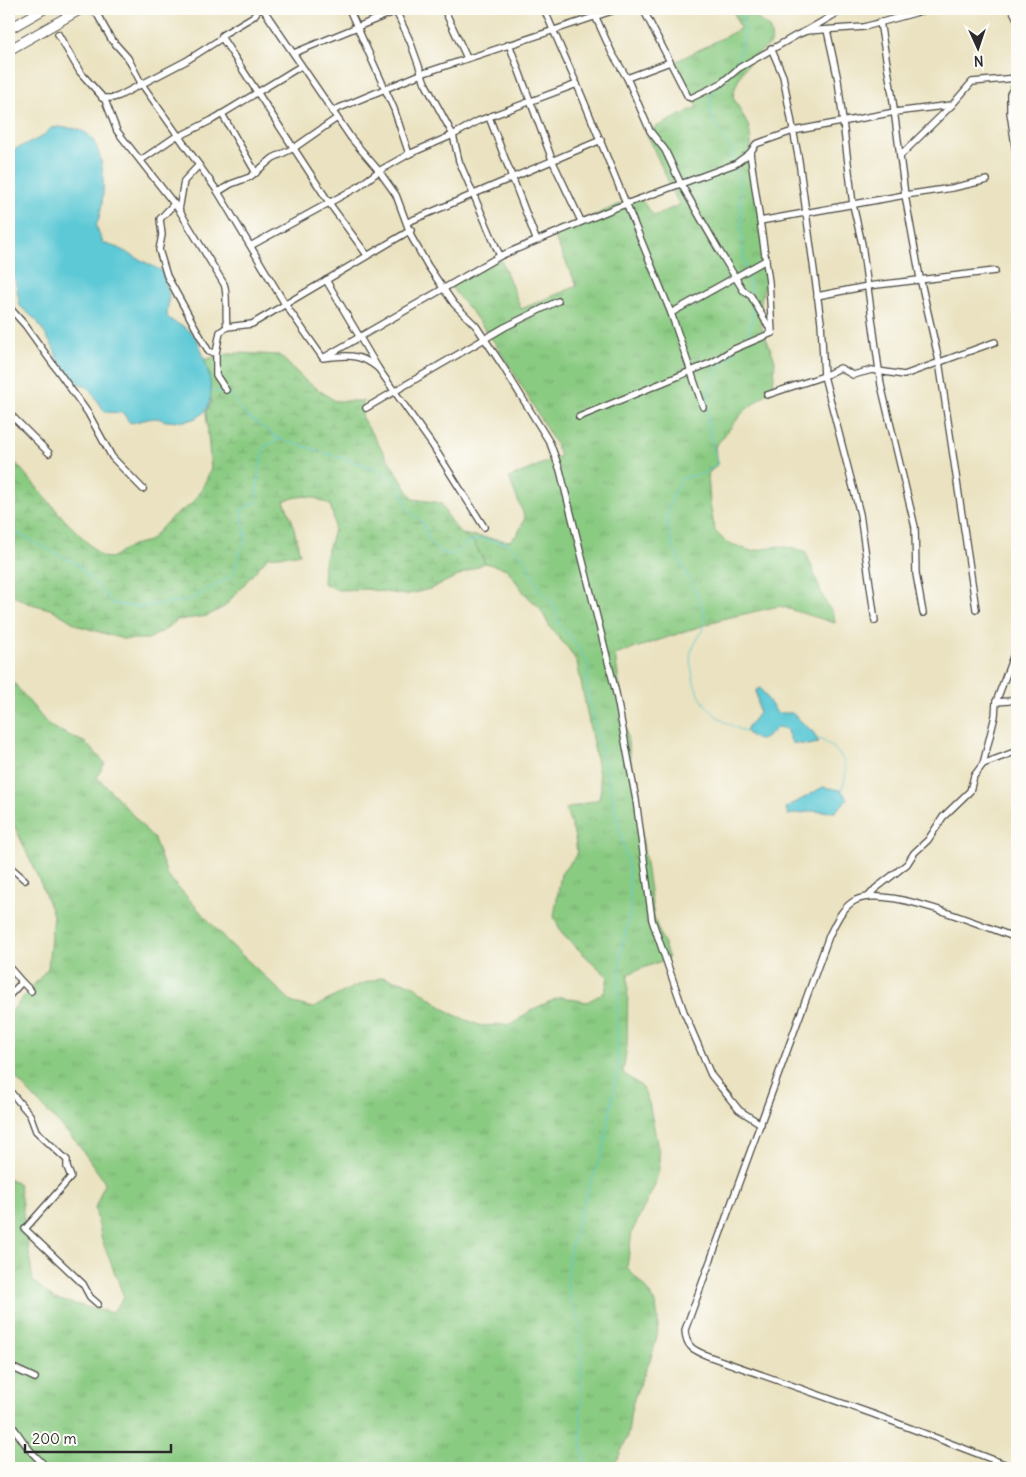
<svg xmlns="http://www.w3.org/2000/svg" width="1026" height="1477" font-family="Delius,sans-serif">
	<defs>
		<pattern id="grass-tufts" width="24" height="20" patternUnits="userSpaceOnUse" patternTransform="scale(1.25)"><rect width="24" height="20" fill="#8acb82"/><path d="M3 7l-1-3M5 7V3M7 7l1-3M15 17l-1-3M17 17v-4M19 17l1-3" fill="none" stroke="#77ae70"/></pattern>
		<pattern id="wetland-marsh" width="20" height="14" patternUnits="userSpaceOnUse" patternTransform="scale(1.25)"><rect width="20" height="14" fill="#8acb82"/><path d="M1 5h8M5 5V1M11 12h8M15 12V8" fill="none" stroke="#77ae70"/></pattern>
	</defs>
	<rect width="100%" height="100%" fill="#fdfcf7"/>
	<filter id="ink" filterUnits="userSpaceOnUse"><feTurbulence type="fractalNoise" baseFrequency=".02" numOctaves="2"/><feDisplacementMap in="SourceGraphic" scale="10" xChannelSelector="R" yChannelSelector="G"/><feConvolveMatrix kernelMatrix="1 2 1 2 8 2 1 2 1" color-interpolation-filters="sRGB"/></filter>
	<filter id="wash" filterUnits="userSpaceOnUse"><feTurbulence type="fractalNoise" baseFrequency=".0096" numOctaves="4" result="noise"/><feDisplacementMap in="SourceGraphic" scale="20" xChannelSelector="R" yChannelSelector="G"/><feGaussianBlur stdDeviation="1.12" result="paint"/><feColorMatrix in="noise" values="0 0 0 0 0 0 0 0 0 0 0 0 0 0 0 0 0 1.4 0 .05"/><feComposite in="paint" operator="in"/></filter>
	<g filter="url(#wash)">
		<rect width="100%" height="100%" fill="#eae2c0"/>
		<path fill="url(#grass-tufts)" stroke="#5a7b56" d="M 733,9 L 748,9 C 756,24 774,20 771,44 C 752,56 737,74 733,97 L 749,127 L 767,276 L 761,301 L 761,326 L 775,360 L 773,389 L 744,411 L 715,447 L 717,465 L 708,474 L 710,503 L 715,531 L 726,542 L 751,551 L 780,546 L 805,551 C 812,566 817,583 824,599 C 828,608 835,613 835,623 L 779,606 L 722,619 L 615,655 L 654,918 L 669,958 L 628,974 L 627,1046 L 623,1073 L 642,1087 L 649,1103 L 659,1153 L 659,1169 L 654,1187 L 632,1232 L 627,1267 C 636,1280 652,1291 656,1307 C 665,1344 641,1372 632,1406 C 629,1416 630,1427 627,1437 C 624,1447 617,1458 613,1468 L 9,1468 L 9,1178 L 19,1184 L 33,1281 L 54,1299 L 112,1313 L 124,1297 L 102,1240 L 95,1208 L 105,1182 L 77,1143 L 9,1071 L 9,1014 L 48,968 L 53,915 L 41,884 L 9,814 L 9,677 L 49,726 L 86,743 L 105,763 L 97,777 L 115,795 L 154,839 L 167,875 L 228,942 L 293,1003 L 313,1008 L 353,987 L 383,977 L 413,985 L 450,1013 L 481,1026 L 513,1024 L 531,1010 L 560,997 L 587,1002 L 605,992 L 608,977 L 563,935 L 554,917 L 561,874 L 577,854 L 575,837 L 566,809 L 599,799 L 601,788 L 597,763 L 577,662 L 568,648 L 551,629 L 540,608 L 525,594 L 507,569 L 485,563 L 474,542 L 460,534 L 509,541 L 517,535 L 525,518 L 509,478 L 560,456 L 556,445 C 532,405 510,362 481,324 C 471,310 459,299 450,285 L 501,259 L 521,309 L 577,286 L 553,234 L 638,196 L 654,216 L 679,205 L 646,132 L 697,107 L 675,62 L 740,29 Z"/>
		<path fill="url(#wetland-marsh)" stroke="#5a7b56" d="M 239,353 L 279,355 L 306,381 L 335,401 L 363,401 L 362,418 L 413,499 L 441,503 L 449,519 L 460,533 L 474,542 L 485,563 L 430,589 L 405,595 L 366,589 L 338,590 L 323,583 C 324,574 323,563 326,555 C 333,532 338,530 330,505 C 312,495 303,494 284,501 L 292,520 L 300,554 L 268,557 L 224,607 L 207,616 L 177,620 L 165,630 L 148,639 L 123,639 L 79,626 L 53,610 L 28,603 L 9,594 L 9,455 L 63,518 L 102,557 L 111,558 L 132,545 L 149,541 L 170,519 L 190,505 L 200,493 L 211,469 L 206,412 L 211,403 L 209,375 L 203,360 L 227,354 Z"/>
		<g fill="#5dc9d6" stroke="#447a80">
			<path d="M 59,127 C 68,128 78,128 86,133 C 108,149 106,205 96,226 L 103,243 L 118,248 L 162,271 L 169,294 L 167,316 C 175,326 185,323 196,338 C 200,343 209,374 210,381 C 215,413 198,424 167,421 C 163,421 160,418 156,418 C 148,418 138,422 130,423 L 123,413 L 105,412 L 88,387 L 78,383 L 58,360 L 54,349 L 37,321 L 20,306 L 14,275 L 9,273 L 9,153 C 24,142 37,144 51,128 Z"/>
			<path d="M 760,688 L 777,713 L 792,713 L 814,733 L 818,743 L 809,745 L 792,743 L 786,729 L 778,727 C 763,739 762,747 745,731 L 759,713 L 756,690 Z"/>
			<polygon points="823,787 841,790 848,799 835,812 813,811 788,815 786,808"/>
		</g>
		<g fill="none" stroke-linecap="round" stroke-linejoin="round">
			<g stroke="#5dc9d6" stroke-width="1">
				<path d="M 726,76 C 740,54 752,34 738,9"/>
				<path d="M 717,88 C 696,111 728,136 735,160"/>
				<path d="M 736,166 C 744,201 738,234 746,269"/>
				<polyline points="747,273 751,293"/>
				<polyline points="748,340 752,321 752,302"/>
				<path d="M 738,350 C 733,355 725,360 720,366 C 698,395 709,433 718,464 L 702,474 L 682,478 C 646,532 686,561 703,609 C 709,626 697,637 691,652 C 689,657 691,665 692,671 C 695,701 716,721 744,731"/>
				<polyline points="212,390 229,395 246,415 279,439"/>
				<polyline points="9,529 78,565 113,604 140,607 190,600 232,576 246,538 241,509 256,503 259,470 265,446 280,439 381,470 400,486 408,509 424,524 429,541 439,551 452,556 468,542 481,539 507,543 524,558 541,592 556,607 558,623 575,642 588,664 587,691 628,865 630,898 629,920 621,949 617,1019 618,1067 603,1151 582,1206 568,1259 568,1285 572,1305 581,1326 581,1436 585,1468"/>
				<path d="M 817,738 C 839,748 854,765 841,790"/>
			</g>
		</g>
	</g>
	<g filter="url(#ink)">
		<g fill="none" stroke-linecap="round" stroke-linejoin="round">
			<g stroke="#484641" stroke-width="8">
				<g id="minor">
					<path d="M 90,9 L 97,14 L 111,39 L 128,58 L 141,83 L 218,192 L 285,304 L 323,358 C 346,355 359,353 378,368"/>
					<polyline points="259,9 254,16 222,35 222,38 332,207 367,255"/>
					<polyline points="263,9 351,138 379,171 396,195 412,238 428,266 454,304 476,326 502,365 550,443 560,470 616,693 636,800 652,920 684,1012 711,1075 739,1110 761,1124"/>
					<polyline points="349,9 394,109 409,154"/>
					<polyline points="395,9 410,41 425,83 453,135 459,161 500,256"/>
					<polyline points="444,9 467,58"/>
					<polyline points="544,9 581,94 671,313 703,407"/>
					<polyline points="592,9 612,53 627,78 650,131 665,150 681,184 720,252 743,290 751,296 771,331"/>
					<polyline points="643,9 688,97 691,98 720,84 739,68 797,35 806,31 864,27 929,9"/>
					<polyline points="1012,9 1017,19"/>
					<polyline points="9,11 13,9"/>
					<polyline points="880,22 892,94 905,195 920,278 939,361 976,609"/>
					<polyline points="827,30 838,80 853,205 862,244 881,385 915,527 916,574 923,613"/>
					<polyline points="806,31 844,9"/>
					<path d="M 58,34 L 80,72 L 105,100 L 117,131 L 179,210 L 224,284 C 228,292 225,315 227,327"/>
					<polyline points="509,44 553,162 581,221"/>
					<polyline points="771,48 783,76 799,161 821,322 824,376 860,514 875,621"/>
					<polyline points="294,53 401,9"/>
					<polyline points="627,78 670,62"/>
					<polyline points="1017,83 1010,94 1010,112 1017,159"/>
					<polyline points="102,98 113,98 119,96 186,61 222,38"/>
					<polyline points="332,111 421,74 618,9"/>
					<polyline points="222,114 256,173"/>
					<polyline points="489,117 536,239"/>
					<polyline points="180,136 212,120 301,66"/>
					<polyline points="900,156 952,105 972,82 1017,78"/>
					<polyline points="141,160 178,135"/>
					<polyline points="218,192 231,184 250,177 273,158 294,148 337,118"/>
					<polyline points="174,204 160,219 162,235 159,250 167,276 209,352 216,353"/>
					<polyline points="179,210 184,181 199,165"/>
					<polyline points="760,221 905,195 952,188 987,180"/>
					<polyline points="408,222 601,140"/>
					<polyline points="252,245 358,187 379,171 409,154 453,135 478,121 577,84"/>
					<polyline points="326,280 378,368 433,446 484,527"/>
					<polyline points="817,296 868,286 995,271"/>
					<polyline points="9,307 25,325 88,413 112,457 143,489"/>
					<polyline points="671,313 766,260"/>
					<polyline points="772,333 769,282 750,153 756,144 793,131 895,112 952,105"/>
					<polyline points="325,357 500,256 615,208 735,164 750,153"/>
					<polyline points="226,390 216,375 216,353 220,332 227,327 252,324 411,230"/>
					<polyline points="767,395 824,376 840,368 853,375 872,370 904,375 995,342"/>
					<polyline points="366,408 505,327 558,301"/>
					<polyline points="9,413 49,453"/>
					<polyline points="579,417 713,362 732,350 772,333"/>
					<polyline points="996,702 1009,701 1017,697"/>
					<polyline points="983,764 1017,751"/>
					<polyline points="9,866 25,880"/>
					<polyline points="868,897 875,889 907,864 914,853 928,840 943,817 970,791 974,776 983,764 995,716 996,702 1017,646"/>
					<polyline points="9,967 22,982 9,996"/>
					<polyline points="22,982 31,991"/>
					<polyline points="9,1090 30,1115 36,1131 67,1160 67,1167 71,1177 25,1229 83,1284 90,1297 98,1304"/>
					<polyline points="9,1366 35,1378"/>
					<path d="M 9,1423 C 17,1430 19,1437 26,1445 C 32,1454 40,1460 47,1468"/>
					<path d="M 1015,1468 L 873,1414 L 708,1356 C 693,1350 686,1347 685,1330 L 829,936 C 836,922 842,907 856,900 C 889,885 982,926 1017,938"/>
				</g>
			</g>
			<g stroke="#484641" stroke-width="11">
				<g id="trunk">
					<polyline points="9,29 44,9"/>
					<polyline points="9,50 81,9"/>
				</g>
			</g>
			<use href="#minor" stroke="#fff" stroke-width="5.5"/>
			<use href="#trunk" stroke="#fff" stroke-width="9"/>
		</g>
	</g>
	<rect width="1026" height="1477" fill="none" stroke="#fdfcf7" stroke-width="30"/>
	<g transform="translate(978 48) rotate(177)" stroke="#fdfcf7" stroke-width="4" paint-order="stroke">
	<path d="M0-4L9 19L0 12L-9 19Z" fill="#2b2b2b"/>
	<text y="-8" font-size="14" font-weight="bold" text-anchor="middle" fill="#2b2b2b">N</text>
	</g>
	<path d="M25 1444v8h146v-8" fill="none" stroke="#2b2b2b" stroke-width="2.5"/>
	<text x="32" y="1444" font-size="15" fill="#2b2b2b" stroke="#fdfcf7" stroke-width="4" paint-order="stroke">200 m</text>
</svg>
